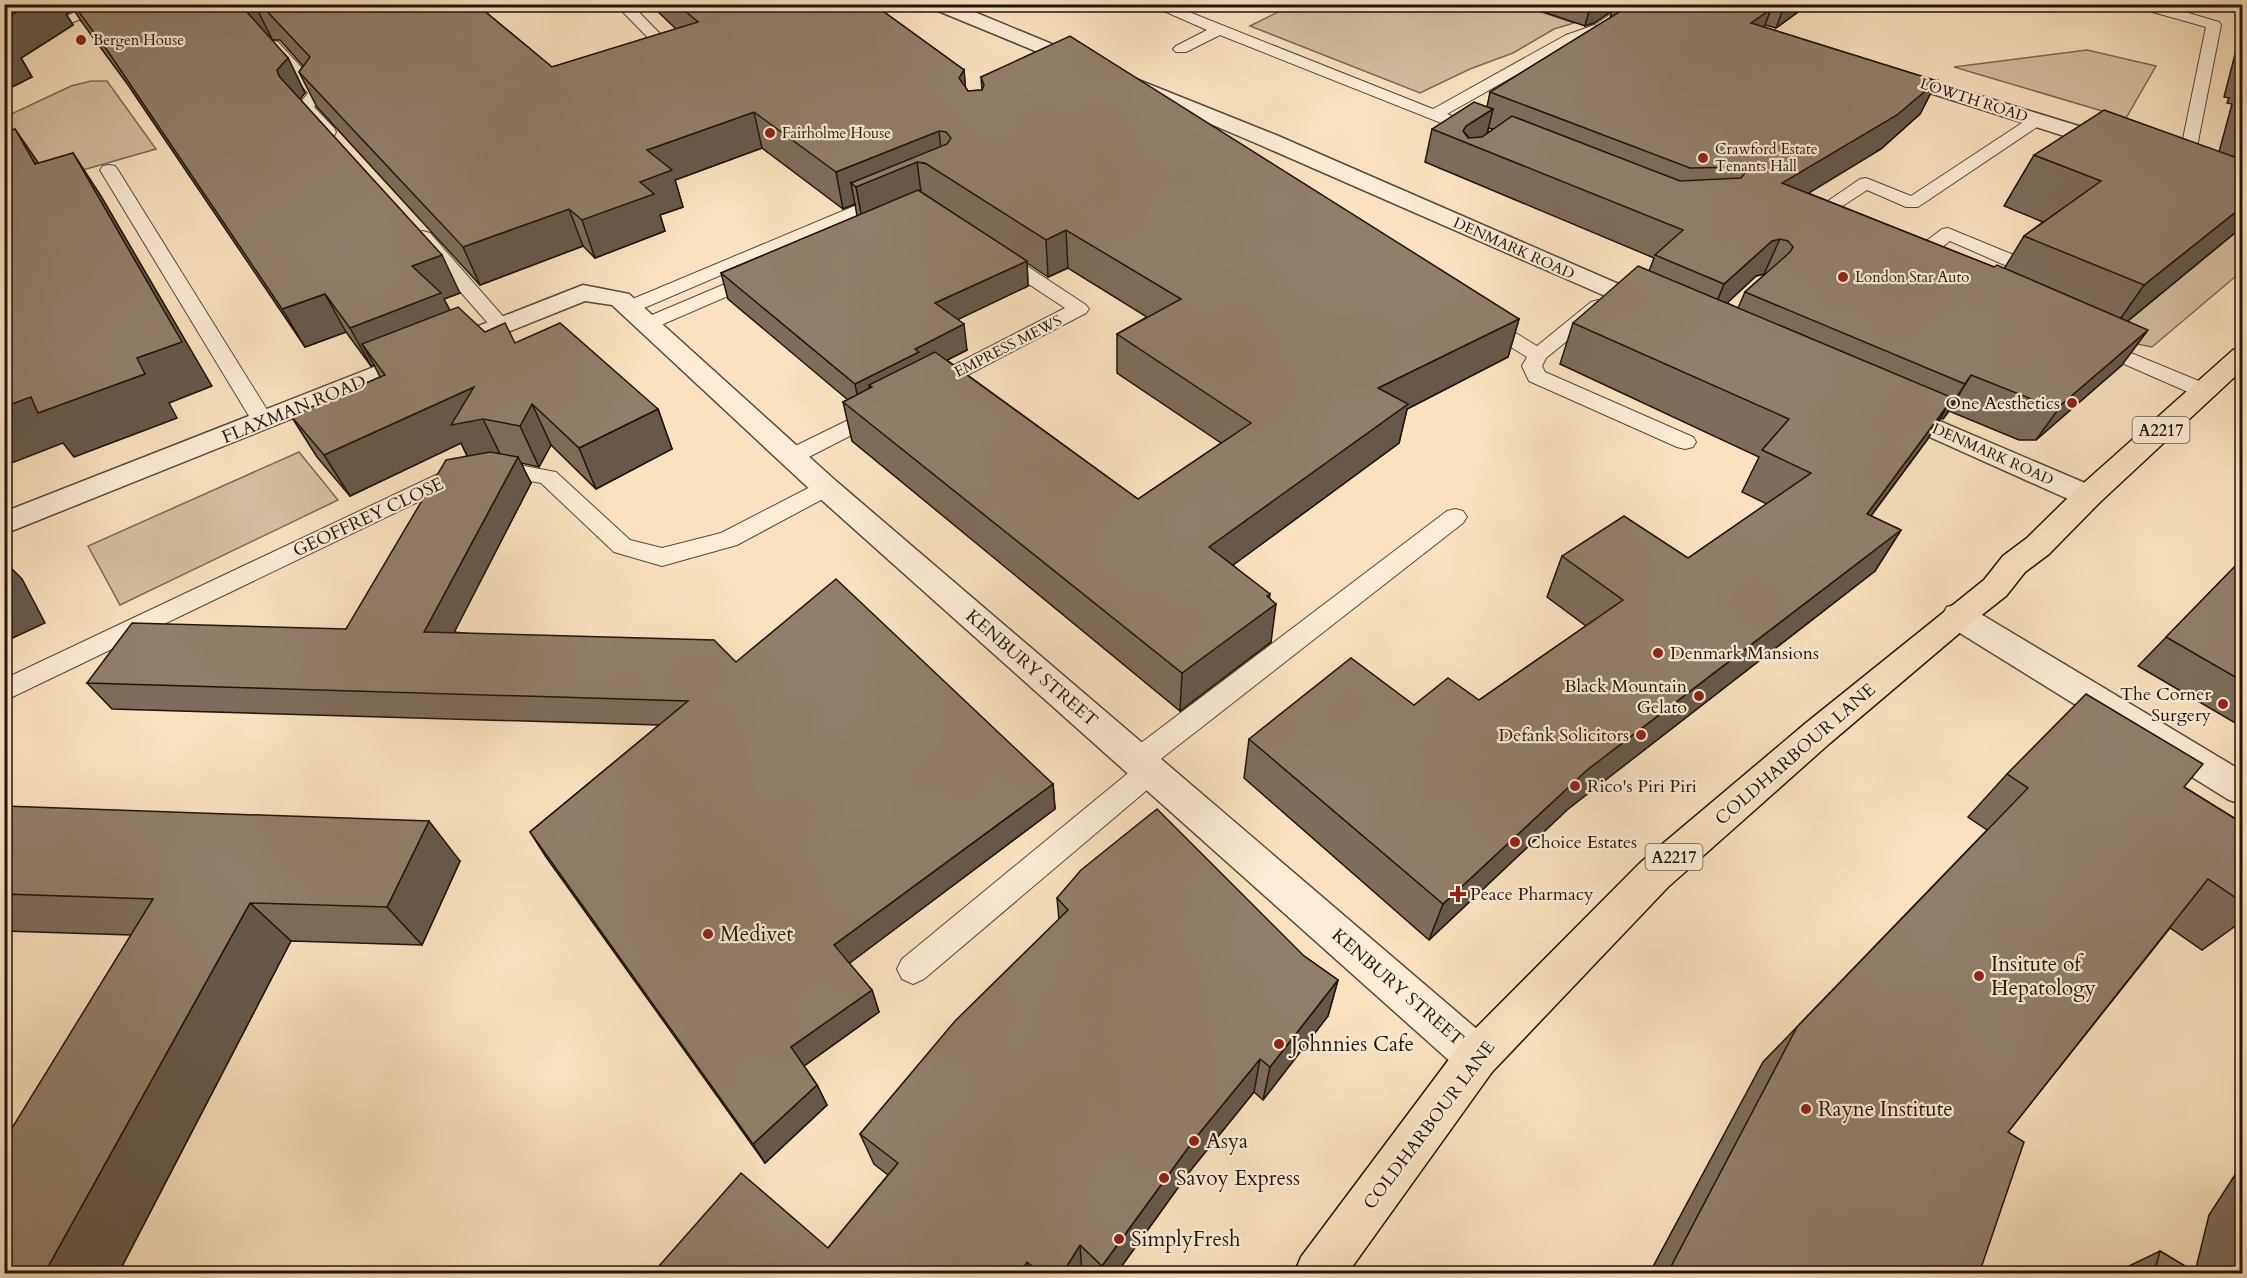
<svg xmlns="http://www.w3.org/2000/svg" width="2247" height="1278" font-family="Cardo,serif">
	<rect width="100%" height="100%" fill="#fbe1bf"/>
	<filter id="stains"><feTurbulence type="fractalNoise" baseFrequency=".00333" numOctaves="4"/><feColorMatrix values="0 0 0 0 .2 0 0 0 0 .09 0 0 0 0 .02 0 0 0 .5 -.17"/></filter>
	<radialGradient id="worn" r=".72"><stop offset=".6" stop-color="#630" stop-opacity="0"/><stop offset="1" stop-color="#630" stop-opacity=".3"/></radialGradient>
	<g fill="#d6bea0" stroke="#7c6956" stroke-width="1.5">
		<polygon points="1294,4 1520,5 1574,23 1554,29 1513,53 1470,69 1420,93 1250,26"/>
		<polygon points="2087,50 2156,66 2126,118 1954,67"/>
		<polygon points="91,81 107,81 156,149 55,178 5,180 5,117 71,86"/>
		<polygon points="2242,227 2242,271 2152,347 2106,338"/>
		<polygon points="299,452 338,500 120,605 88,546"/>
	</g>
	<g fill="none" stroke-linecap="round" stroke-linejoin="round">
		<g stroke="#584738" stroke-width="2">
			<g id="lane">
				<polygon points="94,4 114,4 4,53 4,43"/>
				<polygon points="615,4 631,4 672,46 675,49 672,52 662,52"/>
				<polygon points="1148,4 1169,4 1433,109 1566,35 1595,25 1626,4 1643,4 1605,31 1576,41 1447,114 1485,129 1487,133 1485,137 1479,138 1220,35 1186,52 1176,52 1173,49 1176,46 1207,30"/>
				<polygon points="2133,4 2158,4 2219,22 2221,25 2192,172 2180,172 2177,168 2206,27 2135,7"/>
				<polygon points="273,41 278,42 325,93 314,107 334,128 336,132 334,136 322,136 297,107 308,93 266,45"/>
				<polygon points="2037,115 2045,120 2043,123 1918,207 1906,207 1867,190 1815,224 1803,224 1800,220 1860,179 1866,178 1911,196 2031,117"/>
				<polygon points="109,165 115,166 118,170 274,421 271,426 263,428 255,426 252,421 100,170 103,166"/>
				<polygon points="888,192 894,193 897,197 894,201 637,311 623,311 620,307 623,303"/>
				<path d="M 1948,228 L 2021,258 L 2023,262 L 2021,266 L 2007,266 L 1950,241 L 1923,262 L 1924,264 L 1922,268 C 1914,270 1907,269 1902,262 L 1904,258 L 1942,229 Z"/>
				<polygon points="423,231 430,233 507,321 510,325 507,329 493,329 416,241 414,237 416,233"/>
				<polygon points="999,250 1006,252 1086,305 1089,309 1086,313 937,391 930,393 923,391 919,386 923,381 1065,308 992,260 990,256 992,252"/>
				<polygon points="758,270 765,272 768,276 765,280 654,328 640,328 637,324 640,320"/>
				<polygon points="1598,300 1605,302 1608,306 1605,310 1546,358 1542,366 1545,372 1693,437 1696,442 1693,447 1685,449 1677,447 1529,381 1522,366 1527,357 1477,326 1474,322 1477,318 1491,318 1537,346 1591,302"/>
				<polygon points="2097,339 2211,386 2215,391 2211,396 2204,398 2197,396 2090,349 2087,345 2090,341"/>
				<polygon points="879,405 887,407 890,412 887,417 799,462 791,464 783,462 780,457 783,452"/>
				<polygon points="503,462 556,472 630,540 662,548 721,533 818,483 826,480 834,483 837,488 834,493 737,545 662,566 614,552 541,483 503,476 451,486 4,701 4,679 438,474"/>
				<polygon points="1455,509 1463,511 1467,517 1463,523 1157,762 1160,763 1164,771 1160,779 924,979 913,984 902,979 897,969 902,959 1133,769 1129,768 1125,760 1129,752 1447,511"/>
			</g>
		</g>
		<g stroke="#584738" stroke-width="3">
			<g id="street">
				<polygon points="929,4 955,4 1093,61 1096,65 1093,69 1079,69 931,8"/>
				<polygon points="2219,4 2242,4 2242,13 2221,8"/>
				<polygon points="1890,68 2121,139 2124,144 2121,149 2113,151 2105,149 1883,78 1880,74 1883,70"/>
				<polygon points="1131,77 1276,135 1660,302 1664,307 1660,312 1651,315 1642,312 1260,145 1124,87 1121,83 1124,79"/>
				<polygon points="583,285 629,294 836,481 1492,1042 1498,1057 1492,1072 1477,1078 1462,1072 816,495 612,305 585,301 4,534 4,512"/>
				<polygon points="1895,402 2099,489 2103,496 2099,503 2088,506 2077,503 1885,417 1881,411 1885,405"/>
				<polygon points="1958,604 1969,607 2242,771 2242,804 2229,800 1947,625 1942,616 1947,607"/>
			</g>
		</g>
		<g stroke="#21140b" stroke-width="3">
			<polygon id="primary" points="2242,348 2242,370 2099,503 2049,554 2025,572 2006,596 1969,625 1830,743 1668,887 1492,1072 1347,1274 1294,1274 1301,1257 1462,1042 1640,863 1806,723 1984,580 2003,556 2027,538 2077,489 2233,350"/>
		</g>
		<use href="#lane" fill="#fcecd5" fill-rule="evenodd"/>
		<use href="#street" fill="#fcecd5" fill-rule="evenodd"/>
		<use href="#primary" fill="#fbe1bf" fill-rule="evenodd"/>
	</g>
	<g fill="#7e6d5a" stroke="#21140b" stroke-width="1.5" fill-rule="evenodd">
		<path d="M 4,4 L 476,4 L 552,67 L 676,29 L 650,4 L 873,4 L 964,70 L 965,87 L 968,91 L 982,90 L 981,77 L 1519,319 L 1508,357 L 1407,409 L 1399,443 L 1233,565 L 1270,599 L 1271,642 L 1180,711 L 852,441 L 843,402 L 848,400 L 728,299 L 721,273 L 857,216 L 855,204 L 843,209 L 762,148 L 675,180 L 683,207 L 660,215 L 665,231 L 595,258 L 583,246 L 480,285 L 317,107 L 299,72 L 303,66 L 280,40 L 271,40 L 288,58 L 305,93 L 300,99 L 460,293 L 444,299 L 450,310 L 485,332 L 515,343 L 658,409 L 672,449 L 596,489 L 551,445 L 539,467 L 521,463 L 531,483 L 454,632 L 736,662 L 1053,784 L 1055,809 L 849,963 L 872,990 L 879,1012 L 804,1066 L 817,1085 L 827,1105 L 765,1163 L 546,857 L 530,832 L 659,725 L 112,709 L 87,683 L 346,629 L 467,456 L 461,443 L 350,496 L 317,457 L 291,416 L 380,377 L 374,365 L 371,366 L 346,332 L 305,347 L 128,85 L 81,21 L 74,10 L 66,14 L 73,25 L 21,58 L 32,77 L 4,91 ZM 1027,263 L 1048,277 L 1068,268 L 1147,317 L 1117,334 L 1117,373 L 1221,443 L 1138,499 L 947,360 L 967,350 L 958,319 L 1028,286 Z"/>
		<path d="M 1520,4 L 1809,4 L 1776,28 L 1765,25 L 1764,27 L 1937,81 L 1920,114 L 1881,149 L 1808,193 L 1994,267 L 2004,269 L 2024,236 L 2043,222 L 2004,206 L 2034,155 L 2219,152 L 2232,104 L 2227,103 L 2229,98 L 2224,97 L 2240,35 L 2242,31 L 2242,227 L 2128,321 L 2122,365 L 2036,440 L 2019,440 L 1949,411 L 1943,419 L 1941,418 L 1927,440 L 1871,516 L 1901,530 L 1875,571 L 1568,809 L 1429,940 L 1244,778 L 1249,739 L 1414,705 L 1479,700 L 1586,626 L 1547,597 L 1562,556 L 1688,558 L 1767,504 L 1742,492 L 1759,457 L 1560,364 L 1573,323 L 1649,271 L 1654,258 L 1425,162 L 1432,129 L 1487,107 L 1490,92 L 1610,18 L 1612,11 L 1594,23 L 1585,26 ZM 1489,128 L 1493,129 L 1487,134 ZM 1764,274 L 1765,274 L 1745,292 L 1738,308 L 1727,303 L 1756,276 Z"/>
		<polygon points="2242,559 2242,727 2138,666"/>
		<polygon points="2007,774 2184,787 2242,823 2242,921 2202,950 2170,928 2008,1132 1979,1274 1649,1274 1763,1062 1987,830 1968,817"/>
		<polygon points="4,806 460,861 422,945 291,941 118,1274 4,1274 131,935 4,931"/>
		<polygon points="1057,898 1304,956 1338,980 1328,1016 1263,1100 1254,1092 1190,1171 1116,1274 1084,1274 1082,1272 1081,1274 652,1274 828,1248 888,1175 874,1164 860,1134 1059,920"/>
		<polygon points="2242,1164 2242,1274 2112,1274 2160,1251 2195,1272 2209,1215"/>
	</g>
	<g fill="#66594a" stroke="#21140b" stroke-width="1.5">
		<polygon points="4,4 71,4 74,10 66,14 73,25 21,58 32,77 4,91"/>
		<polygon points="1591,4 1614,4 1612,11 1594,23 1585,26"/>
		<polygon points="1785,4 1809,4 1776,28"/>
		<polygon points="255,5 272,39 265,43 247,12 248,9"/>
		<polygon points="1771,9 1759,41 1751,23"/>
		<polygon points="288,58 305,93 295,106 279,76 277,70"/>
		<polygon points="964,70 967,105 959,78"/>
		<polygon points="1937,81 1920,114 1881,149 1768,218 1782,183"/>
		<polygon points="1493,109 1485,142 1478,147 1463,131 1466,126"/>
		<polygon points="754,112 762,148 675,180 683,207 660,215 665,231 595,258 582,220 640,182 647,150"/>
		<polygon points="15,129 44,171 35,164"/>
		<polygon points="939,131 943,167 917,162 922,199 863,224 856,187 851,183 855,204 843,209 836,172"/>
		<polygon points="73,153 101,196 212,386 169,403 177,418 74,457 63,443 4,466 4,407"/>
		<polygon points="2242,207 2242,227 2107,338 2144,285"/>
		<polygon points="569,209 583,246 480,285 463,247"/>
		<polygon points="1066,230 1068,268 1048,277 1046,240"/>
		<polygon points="1780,239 1764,274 1756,276 1710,319 1724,284 1772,241"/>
		<polygon points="442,255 460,293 444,299 460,331 362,344 374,365 371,366 350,328 412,266"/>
		<polygon points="1027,261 1028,286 938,329 935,303"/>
		<polygon points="325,294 346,332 305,347 282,309"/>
		<polygon points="1519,319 1508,357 1407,409 1399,443 1206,585 1209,547 1378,388"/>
		<polygon points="964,324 967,350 922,373 869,385 872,404 860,410 855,384 915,349"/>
		<polygon points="2148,330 2122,365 2036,440 2062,404"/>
		<polygon points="1971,375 1949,411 1943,419 1965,384"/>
		<polygon points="474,387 483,419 503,460 472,465 461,443 350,496 324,455"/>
		<polygon points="1953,398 1927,440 1841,556 1867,514"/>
		<polygon points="532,404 551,445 539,467 520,426"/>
		<polygon points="658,409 672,449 596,489 579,448"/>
		<polygon points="518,457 531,483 441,658 424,632"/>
		<polygon points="1901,530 1875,571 1568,809 1429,940 1443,904 1587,770"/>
		<polygon points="4,561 22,579 45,623 4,642"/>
		<polygon points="1270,594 1268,609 1276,604 1271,642 1180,711 1182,673"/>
		<polygon points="1053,784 1055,809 843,968 834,945"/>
		<polygon points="429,821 460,861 422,945 387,907"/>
		<polygon points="250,903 291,941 118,1274 44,1274"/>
		<polygon points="1338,980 1328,1016 1263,1100 1270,1067"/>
		<polygon points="872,990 879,1012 801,1068 791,1047"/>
		<polygon points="1260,1059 1254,1092 1190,1171 1116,1274 1102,1274 1102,1266 1193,1141"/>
		<polygon points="817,1085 827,1105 765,1163 753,1144"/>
		<polygon points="1080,1245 1082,1272 1081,1274 1062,1274"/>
		<polygon points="1027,1262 1030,1274 1019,1274"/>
	</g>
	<g fill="#927f69" stroke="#21140b" stroke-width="1.5">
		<polygon points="20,4 30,4 4,20 4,11"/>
		<polygon points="73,4 476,4 552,67 698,22 677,4 873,4 964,70 959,78 968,91 982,90 984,85 981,77 1070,36 1519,319 1378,388 1408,404 1209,547 1270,594 1267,596 1276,604 1182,673 843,402 872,387 869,385 935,352 1138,499 1251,423 1117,334 1181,299 1066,230 1046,240 925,163 917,162 856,187 851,183 947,144 951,138 946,132 939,131 836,172 754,112 647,150 672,170 640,182 654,194 582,220 569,209 463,247 299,72 310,57 263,7 255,5 248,9 247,12 288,58 277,70 279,76 442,255 412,266 441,293 350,328 325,294 282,309 107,50"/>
		<polygon points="1623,4 1756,4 1771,9 1751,23 1937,81 1897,115 1782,183 1994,267 1997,265 2148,330 2062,404 2044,404 1971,375 1965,384 1745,292 1790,252 1793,247 1788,241 1780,239 1772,241 1724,284 1655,255 1683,230 1432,129 1474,102 1493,109 1466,126 1463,131 1468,138 1482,137 1512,116 1680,181 1741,178 1745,173 1740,167 1690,168 1490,92 1629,6"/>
		<polygon points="4,34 9,43 4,45"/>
		<polygon points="2104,110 2240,159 2242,147 2242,207 2144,285 2024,236 2101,181 2034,155"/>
		<polygon points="15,129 35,164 73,153 182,342 137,358 145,374 38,413 31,397 4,407 4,132"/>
		<polygon points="918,190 1027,261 935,303 964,324 915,349 919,352 855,384 721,273"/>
		<polygon points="1638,266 1953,398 1867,514 1901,530 1587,770 1443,904 1249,739 1351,658 1414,705 1448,678 1479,700 1623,600 1562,556 1624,516 1688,558 1811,473 1762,450 1789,419 1573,323"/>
		<polygon points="458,307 485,332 505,323 515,343 560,323 658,409 579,448 532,404 520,426 483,419 451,425 474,387 324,455 291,416 385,375 362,344"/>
		<polygon points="490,452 518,457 424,632 714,640 736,662 836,579 1053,784 834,945 872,990 791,1047 817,1085 753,1144 530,832 688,701 87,683 132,623 346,629 446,460"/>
		<polygon points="2242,559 2242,681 2166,637"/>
		<polygon points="2086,694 2203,764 2184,787 2242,823 2242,902 2208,879 2008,1132 2024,1142 1979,1274 1667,1274 1797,1027 2028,788 2007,774"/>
		<polygon points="4,806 429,821 387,907 250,903 44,1274 4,1274 4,1141 153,899 4,894"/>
		<polygon points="1157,809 1304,956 1338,980 1270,1067 1260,1059 1193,1141 1102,1266 1080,1245 1062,1274 1042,1274 1027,1262 1019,1274 652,1274 741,1173 828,1248 898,1163 860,1134 955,1021 1068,910 1057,898 1081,870"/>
		<polygon points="2160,1251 2198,1274 2154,1274"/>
	</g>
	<g fill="#8f2418" stroke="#fcecd5" stroke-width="2">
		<circle cx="81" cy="40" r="6"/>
		<circle cx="770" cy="133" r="6"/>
		<circle cx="1703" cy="158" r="6"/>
		<circle cx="1843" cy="277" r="6"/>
		<circle cx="2072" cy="403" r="6"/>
		<circle cx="1658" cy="653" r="6"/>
		<circle cx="1699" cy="696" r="6"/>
		<circle cx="2223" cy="704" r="6"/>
		<circle cx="1641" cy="735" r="6"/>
		<circle cx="1575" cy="786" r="6"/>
		<circle cx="1515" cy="842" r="6"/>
		<path d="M1455 885h6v6h6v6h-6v6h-6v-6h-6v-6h6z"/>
		<circle cx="708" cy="934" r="6"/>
		<circle cx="1979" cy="976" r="6"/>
		<circle cx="1279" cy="1044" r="6"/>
		<circle cx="1806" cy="1109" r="6"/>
		<circle cx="1194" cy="1141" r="6"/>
		<circle cx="1164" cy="1178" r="6"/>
		<circle cx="1119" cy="1239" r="6"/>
	</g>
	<g text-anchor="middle" stroke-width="4.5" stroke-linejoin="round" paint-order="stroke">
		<g font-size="15" fill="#21140b" stroke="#fcecd5" text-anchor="start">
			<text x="93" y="45">Bergen House</text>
			<text x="782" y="138">Fairholme House</text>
			<text x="1715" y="154">Crawford Estate<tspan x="1715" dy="17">Tenants Hall</tspan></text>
			<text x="1855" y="282">London Star Auto</text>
		</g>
		<g font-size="15" fill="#21140b" stroke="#fcecd5">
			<text transform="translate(1974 100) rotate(18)" y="5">LOWTH ROAD</text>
			<text transform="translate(1514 248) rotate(24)" y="5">DENMARK ROAD</text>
			<text transform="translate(1008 346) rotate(-27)" y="5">EMPRESS MEWS</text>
			<text transform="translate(1993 454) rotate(24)" y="5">DENMARK ROAD</text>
		</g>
		<g fill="#fcecd5" stroke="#635548" stroke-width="1.5">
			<rect x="2132.5" y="417" width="57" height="26" rx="4.5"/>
			<rect x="1645.5" y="844" width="57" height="26" rx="4.5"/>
		</g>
		<g font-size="16" font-weight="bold" fill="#21140b">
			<text x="2161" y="436">A2217</text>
			<text x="1674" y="863">A2217</text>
		</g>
		<g font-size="18" fill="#21140b" stroke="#fcecd5" text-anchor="end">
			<text x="2060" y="409">One Aesthetics</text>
			<text x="1670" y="659" text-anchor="start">Denmark Mansions</text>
			<text x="1687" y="692">Black Mountain<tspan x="1687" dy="21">Gelato</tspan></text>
			<text x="2211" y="700">The Corner<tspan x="2211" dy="21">Surgery</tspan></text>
			<text x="1629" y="741">Defank Solicitors</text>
			<text x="1587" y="792" text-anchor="start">Rico's Piri Piri</text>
			<text x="1527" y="848" text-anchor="start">Choice Estates</text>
			<text x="1470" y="900" text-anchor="start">Peace Pharmacy</text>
		</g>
		<g font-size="18" fill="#21140b" stroke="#fcecd5">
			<text transform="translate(294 409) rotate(-22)" y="6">FLAXMAN ROAD</text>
			<text transform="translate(368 517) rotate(-25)" y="6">GEOFFREY CLOSE</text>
			<text transform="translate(1032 668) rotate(41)" y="6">KENBURY STREET</text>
			<text transform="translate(1795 754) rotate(-41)" y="6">COLDHARBOUR LANE</text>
			<text transform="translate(1398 987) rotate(41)" y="6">KENBURY STREET</text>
			<text transform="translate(1429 1125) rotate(-53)" y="6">COLDHARBOUR LANE</text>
		</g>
		<g font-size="21" fill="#21140b" stroke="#fcecd5" text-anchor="start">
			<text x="720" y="941">Medivet</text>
			<text x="1991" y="971">Insitute of<tspan x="1991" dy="24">Hepatology</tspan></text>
			<text x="1291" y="1051">Johnnies Cafe</text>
			<text x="1818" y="1116">Rayne Institute</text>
			<text x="1206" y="1148">Asya</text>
			<text x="1176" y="1185">Savoy Express</text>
			<text x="1131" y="1246">SimplyFresh</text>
		</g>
	</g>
	<rect width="2247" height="1278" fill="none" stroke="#fbe1bf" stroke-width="24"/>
	<rect x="6" y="6" width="2235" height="1266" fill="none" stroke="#21140b" stroke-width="3"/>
	<rect x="12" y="12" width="2223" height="1254" fill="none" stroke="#21140b" stroke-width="1.5"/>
	<rect width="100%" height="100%" filter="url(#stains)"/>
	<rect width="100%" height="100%" fill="url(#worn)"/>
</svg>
